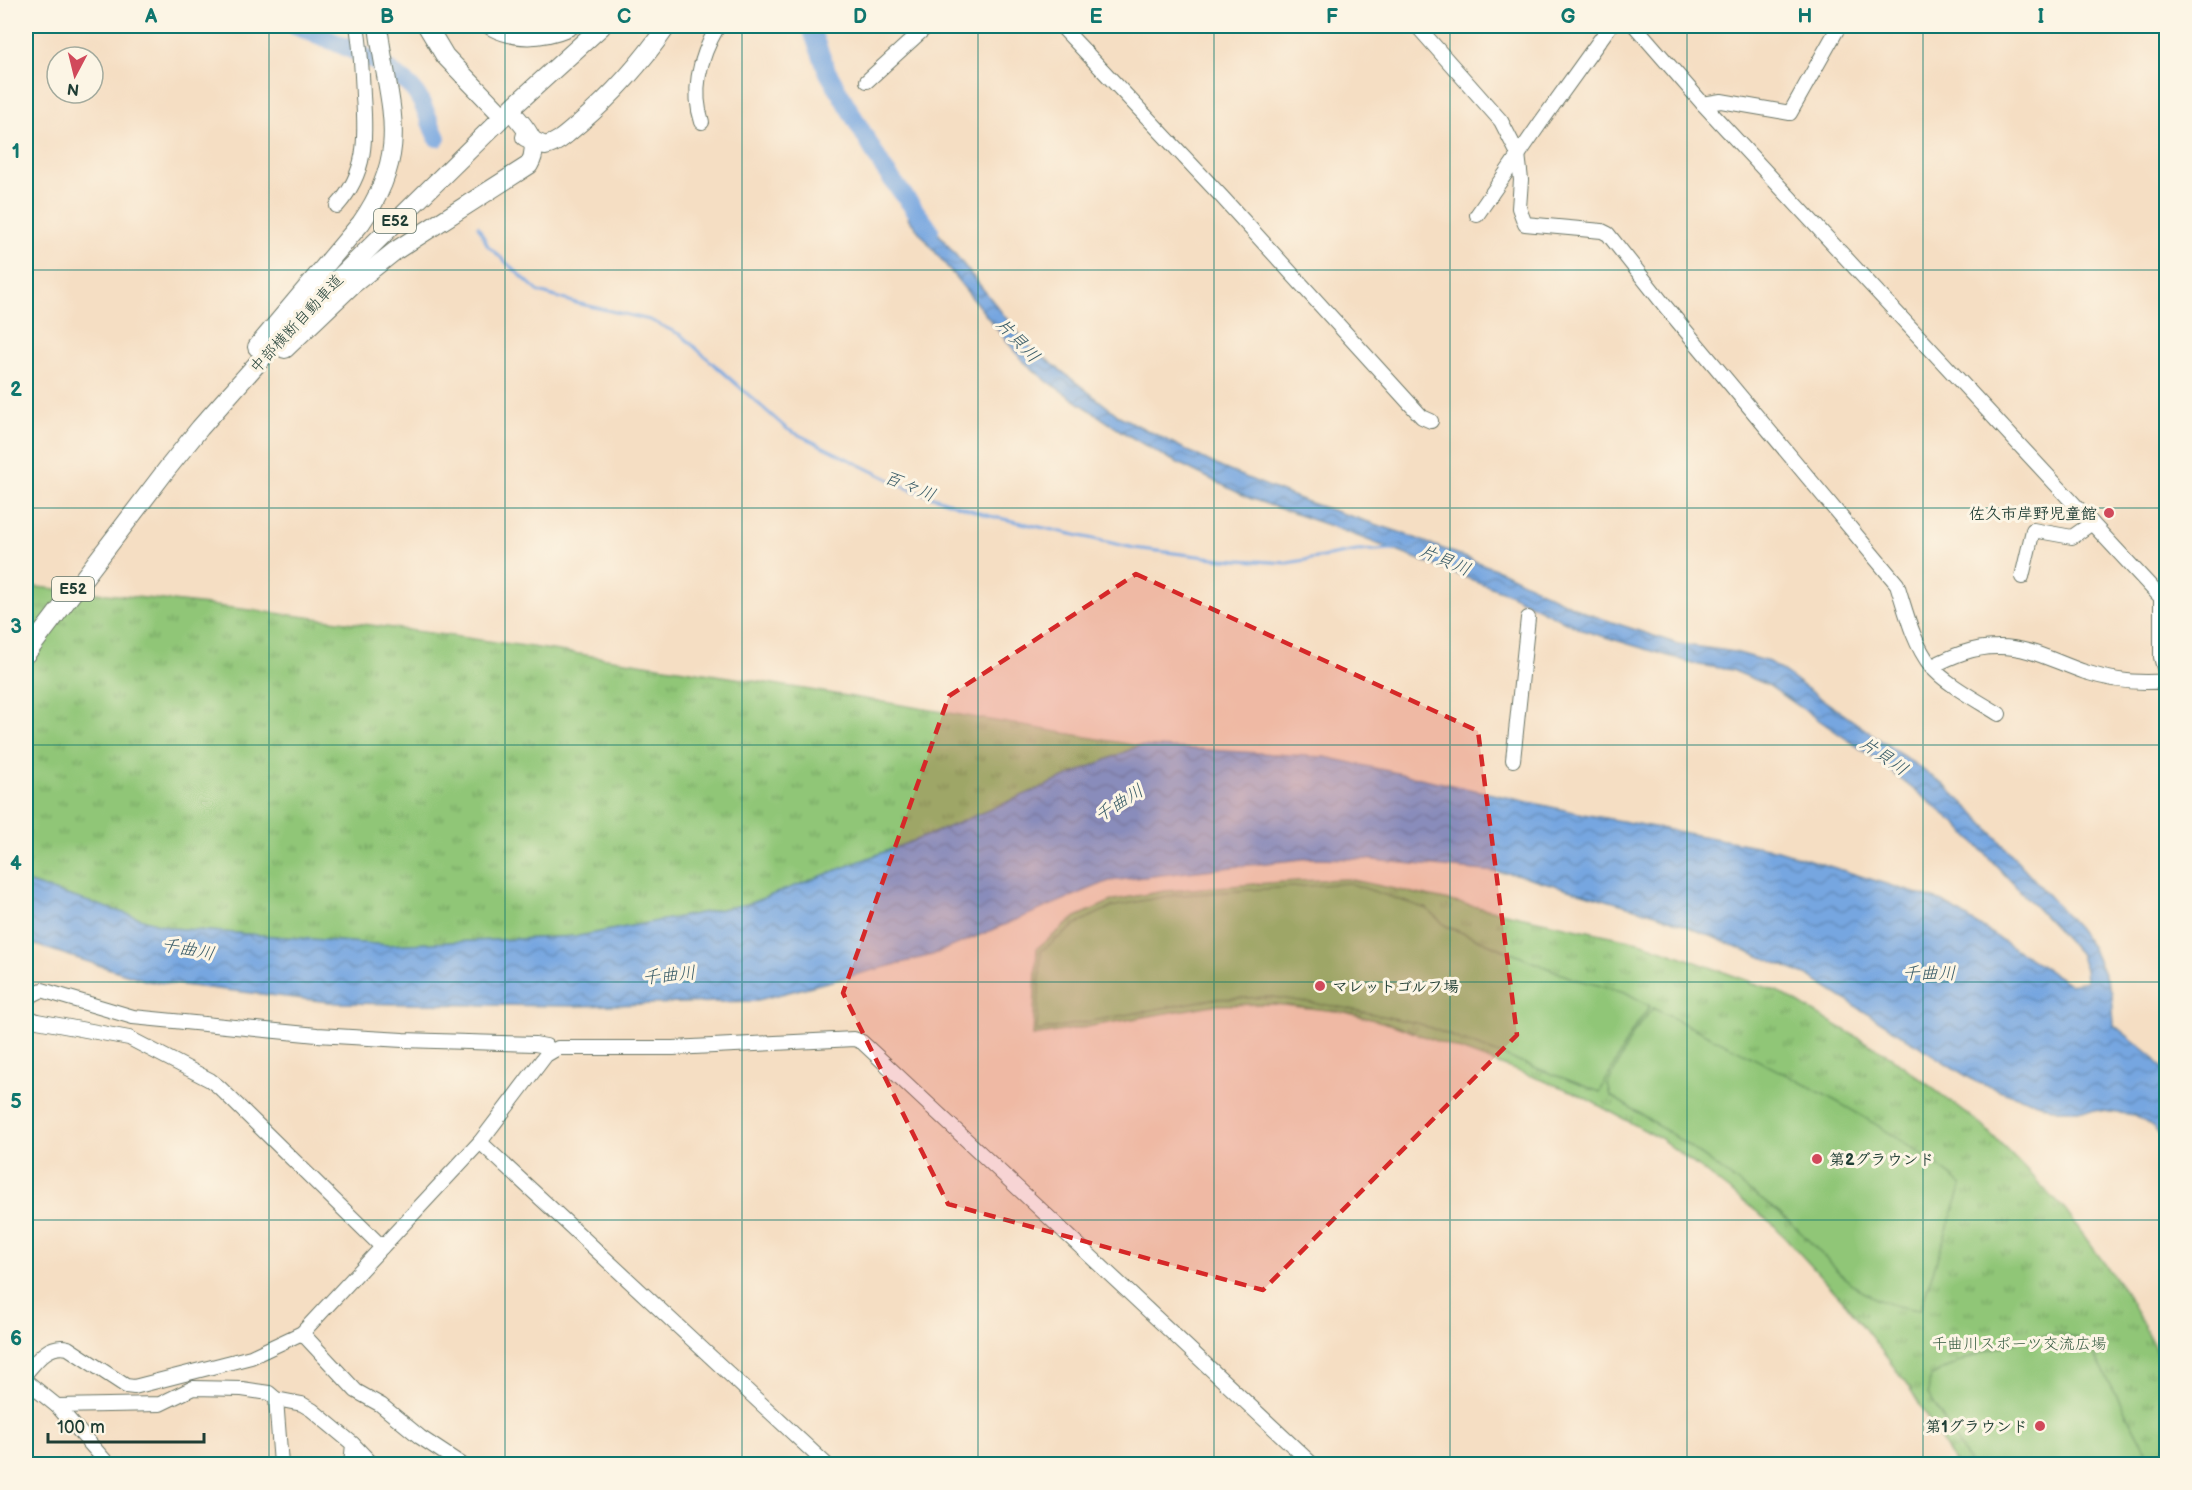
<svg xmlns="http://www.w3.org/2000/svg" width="2192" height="1490" font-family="'Balsamiq Sans','Klee One',sans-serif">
	<defs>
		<pattern id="grass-tufts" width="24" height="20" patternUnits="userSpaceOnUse" patternTransform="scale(1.5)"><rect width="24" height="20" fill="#90c677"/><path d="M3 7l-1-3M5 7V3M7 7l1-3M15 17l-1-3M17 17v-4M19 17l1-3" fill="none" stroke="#75a262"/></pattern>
		<pattern id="water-waves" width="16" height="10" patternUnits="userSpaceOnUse" patternTransform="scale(1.5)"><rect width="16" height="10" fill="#76a6e0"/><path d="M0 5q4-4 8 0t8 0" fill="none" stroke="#6088b6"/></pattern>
	</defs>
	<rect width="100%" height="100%" fill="#fcf5e5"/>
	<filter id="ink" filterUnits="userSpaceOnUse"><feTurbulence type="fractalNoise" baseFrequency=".0167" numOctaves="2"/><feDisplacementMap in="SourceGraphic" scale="12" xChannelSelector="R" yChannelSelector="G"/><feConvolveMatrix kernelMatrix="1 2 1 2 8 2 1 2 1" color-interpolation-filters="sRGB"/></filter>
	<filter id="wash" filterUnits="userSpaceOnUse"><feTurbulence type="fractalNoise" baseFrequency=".008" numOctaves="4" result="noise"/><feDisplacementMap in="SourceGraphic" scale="24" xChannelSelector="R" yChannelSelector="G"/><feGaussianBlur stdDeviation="1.35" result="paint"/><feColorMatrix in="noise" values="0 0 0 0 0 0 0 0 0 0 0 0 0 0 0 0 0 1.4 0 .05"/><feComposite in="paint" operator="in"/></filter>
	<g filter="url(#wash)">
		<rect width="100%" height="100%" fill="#f5dec3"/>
		<g fill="url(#grass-tufts)" stroke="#588256" stroke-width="1.5">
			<path d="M 26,586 C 399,621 770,681 1139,746 L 939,831 L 748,904 L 579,936 L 388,945 L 171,928 L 26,882 Z"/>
			<polygon points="1348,879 1643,943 1779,992 1891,1057 1983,1126 2065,1210 2127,1294 2166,1369 2166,1464 1955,1464 1909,1387 1847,1305 1773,1224 1661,1139 1574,1092 1393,1025 1345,1012 1274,1004 1213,1005 1033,1036 1037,948 1076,917 1114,900 1165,891 1297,881"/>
		</g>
		<g fill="#90c677" stroke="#588256" stroke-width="1.5">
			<polygon points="1349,883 1427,909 1446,926 1574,979 1625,992 1650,1006 1632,1031 1600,1092 1420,1024 1345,1008 1273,997 1212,999 1037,1031 1041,951 1080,922 1111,907 1167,896"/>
			<path d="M 1653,1008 C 1755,1060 1873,1111 1962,1185 L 1920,1310 C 1845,1301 1835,1260 1784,1217 C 1769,1204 1752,1193 1736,1181 C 1696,1150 1655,1122 1611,1096 L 1608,1084 L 1634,1032 Z"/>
			<path d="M 2058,1333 L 2076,1338 L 2093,1352 L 2150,1458 L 2149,1464 L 1970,1464 L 1928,1394 L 1930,1377 C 1970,1354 2012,1340 2058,1333 Z"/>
		</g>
		<polygon fill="url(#water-waves)" stroke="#4a728a" stroke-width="1.5" points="918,208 1027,344 1119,416 1222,468 1307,502 1399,532 1503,572 1588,614 1678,644 1735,652 1769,662 1943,784 1975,814 2077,927 2092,947 2112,993 2114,1025 2151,1055 2166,1072 2166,1144 2155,1129 2135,1115 2094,1110 2058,1110 1976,1082 1808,976 1659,915 1516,874 1363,859 1311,858 1109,881 932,955 754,1001 575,1006 338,1003 148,981 26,942 26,882 171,928 388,945 579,936 748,904 939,831 1139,746 1325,757 1583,814 1778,850 1943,902 2069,984 2086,981 2085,969 2079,953 1957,824 1874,758 1768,685 1732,670 1699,665 1582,630 1507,593 1328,525 1249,498 1162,455 1121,431 1048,382 1022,360 908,218"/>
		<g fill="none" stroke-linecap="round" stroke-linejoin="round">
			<polyline stroke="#76a6e0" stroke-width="3" points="478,226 488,246 539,292 576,303 650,320 681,335 787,429 907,488 986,515 1098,540 1134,548 1222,559 1288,563 1357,551 1394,549"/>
			<g stroke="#76a6e0" stroke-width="18">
				<path d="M 295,26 C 327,38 395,66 415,92 C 425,105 430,124 437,138"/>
				<polyline points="810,26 827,71 884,169 930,230"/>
			</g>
		</g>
	</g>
	<g filter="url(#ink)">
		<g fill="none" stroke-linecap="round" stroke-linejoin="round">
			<g stroke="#6a7566" stroke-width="16">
				<g id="minor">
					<polyline points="1061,26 1222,197 1422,417 1431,421"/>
					<path d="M 1417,26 L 1501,121 L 1518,154 L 1521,180 L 1519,208 L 1525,224 L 1602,231 L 1608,234 L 1665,306 L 1897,584 C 1906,612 1913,643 1931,666 C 1944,683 1980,702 1999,714"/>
					<polyline points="1635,26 1703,104 2166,603"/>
					<polyline points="867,81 927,26"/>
					<polyline points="1703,104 1721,101 1790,113 1839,26"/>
					<path d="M 702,122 C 691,89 701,55 718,26"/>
					<path d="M 337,206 C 367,173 366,138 363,96 C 362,72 361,49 357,26"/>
					<polyline points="1477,215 1541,122 1610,26"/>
					<polyline points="2022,577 2033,530 2072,537 2092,523"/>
					<polyline points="2164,596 2161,597 2161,657 2166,675"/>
					<path d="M 1931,667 C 1952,656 1973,647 1997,647 C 2029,646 2055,662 2085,672 C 2110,680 2140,684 2166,681"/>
					<polyline points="1513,760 1528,618"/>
					<polyline points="26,998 42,990 133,1017 317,1035 403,1040 535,1044 546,1046 551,1050"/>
					<polyline points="26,1016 37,1021 129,1038 210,1080 219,1087 382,1247"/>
					<polyline points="480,1142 826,1464"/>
					<polyline points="302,1333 356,1391 381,1405 420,1437 461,1464"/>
					<path d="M 26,1373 C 37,1360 49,1343 68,1348 L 126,1386 L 134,1387 L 251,1357 L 302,1333 L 480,1142 L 546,1055 L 558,1048 L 673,1048 L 854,1039 L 862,1042 L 1312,1464"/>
					<polyline points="26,1381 57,1406 108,1464"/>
					<polyline points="276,1399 281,1464"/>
					<polyline points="57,1406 160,1404 193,1388 242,1389 269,1393 276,1399 302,1404 312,1410 353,1444 351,1464"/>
					<polyline points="353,1444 372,1464"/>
				</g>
			</g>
			<g stroke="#6a7566" stroke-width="20">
				<g id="highway">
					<polyline points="427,26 445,56 496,109"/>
					<path d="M 491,26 C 517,40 544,37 570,26"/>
					<path d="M 525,137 L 545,146 C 559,143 569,132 580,123 C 614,94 642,62 667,26"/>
					<path d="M 257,347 L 361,223 C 413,148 388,106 378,26"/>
					<path d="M 285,349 L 351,286 L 395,251 L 529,165 C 540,146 530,133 517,118"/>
					<polyline points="26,654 167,469 200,428 295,321 516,104 602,26"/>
				</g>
			</g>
			<use href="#minor" stroke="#fff" stroke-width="14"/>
			<use href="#highway" stroke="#fff" stroke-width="18"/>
		</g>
	</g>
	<path fill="#d62828" fill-opacity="0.2" stroke="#d62828" stroke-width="4.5" stroke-dasharray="12 8" stroke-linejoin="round" d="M 1136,574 L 1478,731 L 1517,1035 L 1263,1290 L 948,1204 L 843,993 L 949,696 Z"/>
	<path fill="none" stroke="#0f766e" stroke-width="1.5" stroke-opacity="0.55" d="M 269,26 L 269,1464M 505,26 L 505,1464M 742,26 L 742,1464M 978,26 L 978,1464M 1214,26 L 1214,1464M 1450,26 L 1450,1464M 1687,26 L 1687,1464M 1923,26 L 1923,1464M 26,270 L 2166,270M 26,508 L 2166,508M 26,745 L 2166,745M 26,982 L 2166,982M 26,1220 L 2166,1220"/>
	<g fill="#d1495b" stroke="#fcf5e5" stroke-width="2">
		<circle cx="2109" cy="513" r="6"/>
		<circle cx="1320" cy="986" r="6"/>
		<circle cx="1817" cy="1159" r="6"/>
		<circle cx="2040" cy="1426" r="6"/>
	</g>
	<g text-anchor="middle" stroke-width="6" stroke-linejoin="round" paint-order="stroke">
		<g fill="#fcf5e5" stroke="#617469" stroke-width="1.5">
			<rect x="374" y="209" width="42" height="24" rx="4.5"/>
			<rect x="52" y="577" width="42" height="24" rx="4.5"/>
		</g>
		<g font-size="15" font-weight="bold" fill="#1f3d34">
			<text x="395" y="226">E52</text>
			<text x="73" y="594">E52</text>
		</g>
		<g font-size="16" fill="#1f3d34" stroke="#fcf5e5">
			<text transform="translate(296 323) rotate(-47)" y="6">中部横断自動車道</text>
		</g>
		<g font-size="16" font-weight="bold" fill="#1f3d34" stroke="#fcf5e5" text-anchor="end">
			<text x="2097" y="519">佐久市岸野児童館</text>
			<text x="1332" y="992" text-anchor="start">マレットゴルフ場</text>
			<text x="1829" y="1165" text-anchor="start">第2グラウンド</text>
			<text x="2028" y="1432">第1グラウンド</text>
		</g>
		<g font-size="16" fill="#3b5f45" stroke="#fcf5e5">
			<text x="2019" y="1349">千曲川スポーツ交流広場</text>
		</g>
		<g font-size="18" font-style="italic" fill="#395c68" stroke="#fcf5e5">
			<text transform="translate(1018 340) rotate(46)" y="6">片貝川</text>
			<text transform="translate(910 486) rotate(22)" y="6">百々川</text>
			<text transform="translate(1445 560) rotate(23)" y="6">片貝川</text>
			<text transform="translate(1884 756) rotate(35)" y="6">片貝川</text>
			<text transform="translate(1119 803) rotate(-32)" y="6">千曲川</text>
			<text transform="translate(188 949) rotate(11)" y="6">千曲川</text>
			<text x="1929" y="979">千曲川</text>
			<text transform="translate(669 975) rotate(-6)" y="6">千曲川</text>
		</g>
	</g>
	<rect width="2192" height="1490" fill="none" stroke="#fcf5e5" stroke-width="66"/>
	<g transform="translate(75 75) rotate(187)"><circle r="28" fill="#fcf5e5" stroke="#a4ab9e" stroke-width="1.5"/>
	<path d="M0-4.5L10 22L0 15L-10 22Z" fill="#d1495b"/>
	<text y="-9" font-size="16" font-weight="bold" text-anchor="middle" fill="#1f3d34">N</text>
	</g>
	<path d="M48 1433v9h156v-9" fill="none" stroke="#1f3d34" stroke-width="3"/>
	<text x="57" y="1433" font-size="18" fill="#1f3d34" stroke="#fcf5e5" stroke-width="4.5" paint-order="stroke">100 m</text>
	<rect x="33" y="33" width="2126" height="1424" fill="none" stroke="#0f766e" stroke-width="2"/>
	<g font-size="20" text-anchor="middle" font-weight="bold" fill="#0f766e">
		<text x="151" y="23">A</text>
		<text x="387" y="23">B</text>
		<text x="624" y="23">C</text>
		<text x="860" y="23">D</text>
		<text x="1096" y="23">E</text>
		<text x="1332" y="23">F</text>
		<text x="1568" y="23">G</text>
		<text x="1805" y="23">H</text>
		<text x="2041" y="23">I</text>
		<text x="16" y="158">1</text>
		<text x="16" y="396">2</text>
		<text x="16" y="633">3</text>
		<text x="16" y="870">4</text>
		<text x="16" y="1108">5</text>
		<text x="16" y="1345">6</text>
	</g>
</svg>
